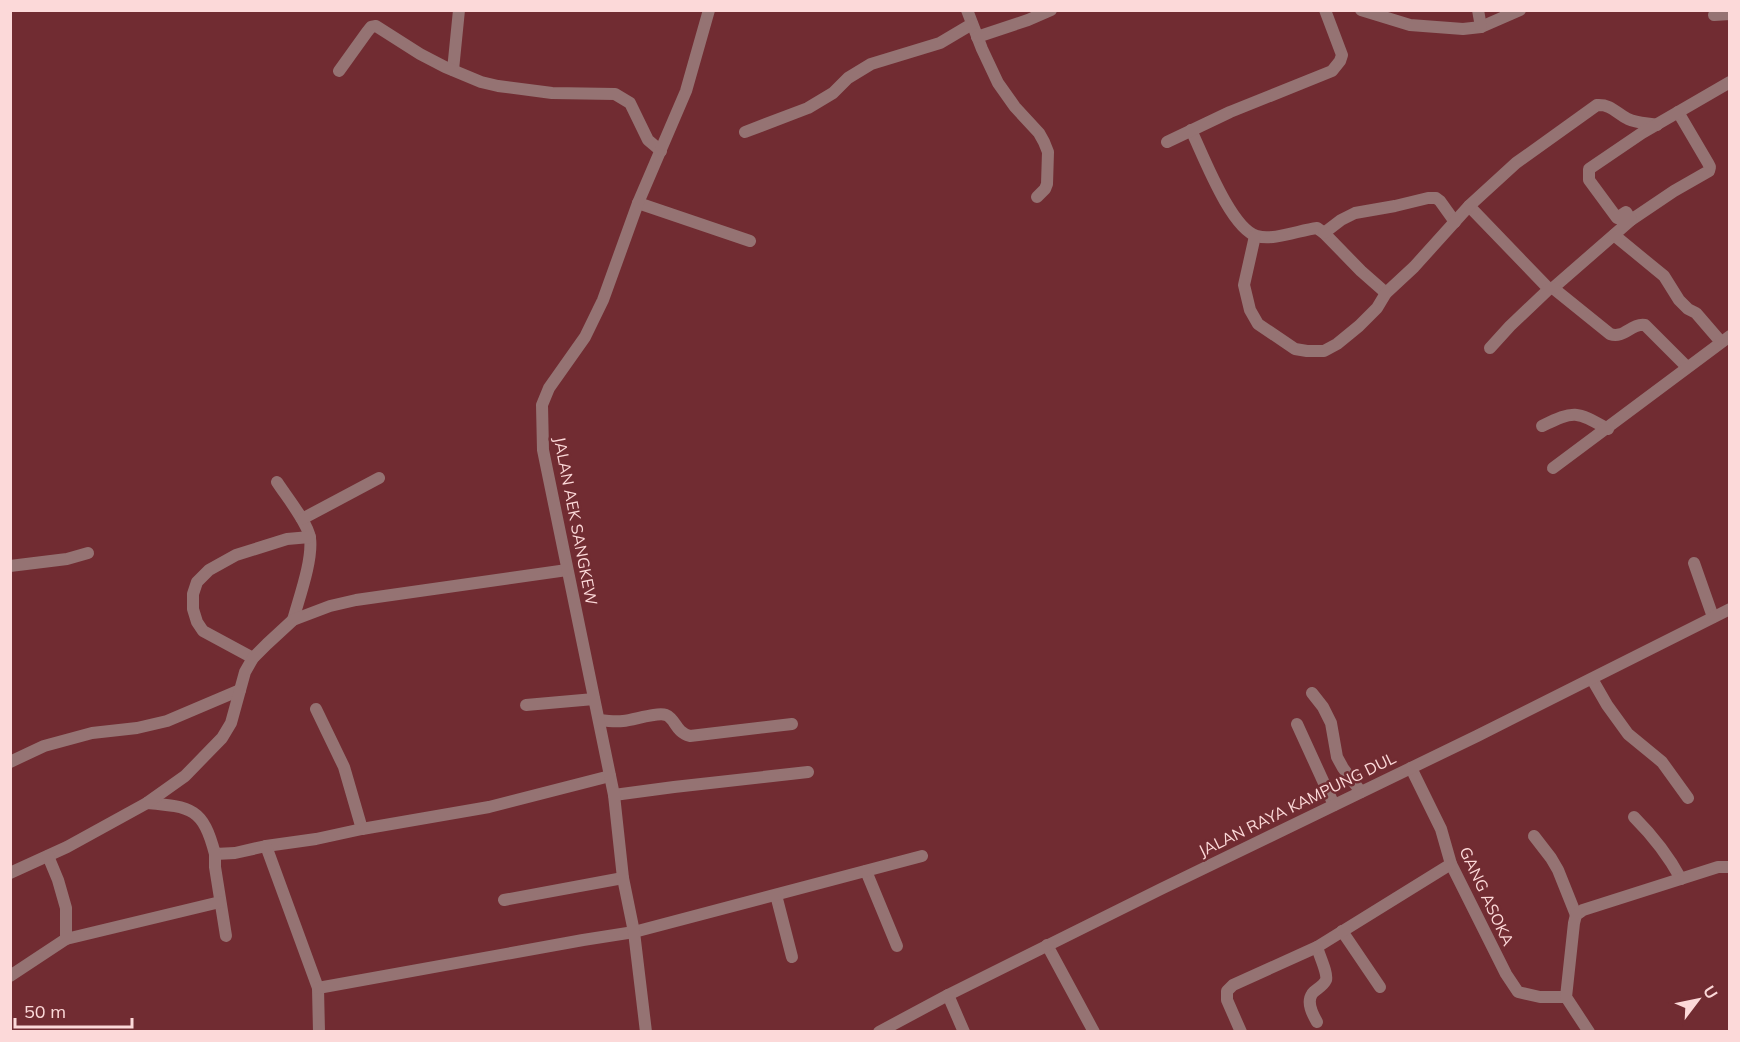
<svg xmlns="http://www.w3.org/2000/svg" width="1740" height="1042" font-family="Mulish,sans-serif">
	<rect width="100%" height="100%" fill="#712c32"/>
	<g fill="none" stroke-linecap="round" stroke-linejoin="round">
		<g stroke="#957373" stroke-width="12">
			<polyline points="967,10 982,49 998,83 1015,107 1039,133 1044,142 1048,152 1047,184 1045,189 1037,197"/>
			<polyline points="1361,10 1410,25 1463,29 1481,27 1520,10"/>
			<polyline points="1478,10 1481,27"/>
			<polyline points="1714,15 1730,14"/>
			<polyline points="977,37 1028,20 1051,10"/>
			<polyline points="453,70 459,10"/>
			<polyline points="339,71 367,32 371,27 376,26 420,54 445,67 481,82 498,86 552,93 615,94 630,103 648,140 661,151"/>
			<path d="M 1191,130 C 1203,155 1231,229 1257,236 C 1273,241 1300,230 1317,228 L 1324,233 L 1361,271 L 1386,293"/>
			<polyline points="745,132 808,108 833,93 848,78 871,64 940,43 972,24"/>
			<polyline points="1167,142 1230,112 1332,71 1340,61 1342,55 1325,10"/>
			<polyline points="638,203 750,241"/>
			<polyline points="1469,206 1549,289"/>
			<polyline points="1631,220 1674,191 1709,171 1710,167 1708,163 1678,112"/>
			<polyline points="1324,233 1341,220 1355,213 1395,206 1428,198 1436,198 1440,201 1455,222"/>
			<polyline points="1614,235 1664,276 1679,300 1688,309 1696,313 1721,342"/>
			<path d="M 1255,236 L 1244,285 L 1250,310 L 1258,324 L 1295,349 L 1307,351 L 1324,351 L 1337,344 L 1359,326 L 1377,308 L 1386,293 L 1414,267 L 1469,206 L 1516,163 L 1597,105 C 1611,104 1616,113 1628,119 C 1637,123 1647,123 1657,125"/>
			<polyline points="1553,288 1631,220 1626,212 1617,218 1589,180 1589,169 1642,133 1730,82"/>
			<path d="M 1490,348 L 1510,326 L 1549,289 L 1553,288 L 1610,334 C 1624,339 1631,323 1645,325 L 1687,367"/>
			<path d="M 1542,426 C 1575,410 1576,411 1608,429"/>
			<polyline points="1553,468 1730,336"/>
			<path d="M 277,482 C 286,496 308,523 310,538 C 313,560 299,598 293,620"/>
			<polyline points="302,519 379,478"/>
			<polyline points="1694,563 1713,617"/>
			<polyline points="10,566 67,559 88,553"/>
			<polyline points="253,658 203,631 197,622 193,609 193,594 197,582 209,570 236,555 287,539 310,537"/>
			<polyline points="1592,679 1607,705 1628,734 1662,762 1688,798"/>
			<polyline points="1312,693 1323,707 1331,723 1337,757 1343,768 1361,792"/>
			<polyline points="526,705 594,699"/>
			<polyline points="316,709 344,767 362,829"/>
			<path d="M 599,720 C 607,721 615,722 623,721 C 634,720 657,712 666,715 C 676,719 675,732 690,736 L 792,724"/>
			<polyline points="1297,724 1334,805"/>
			<polyline points="10,762 44,746 92,733 137,728 167,721 240,690"/>
			<polyline points="1411,768 1441,829 1451,864 1506,974 1518,992 1540,997 1566,997"/>
			<polyline points="614,795 674,787 808,772"/>
			<path d="M 147,803 C 192,807 203,808 215,854 L 235,853 L 266,846 L 316,839 L 362,829 L 489,807 L 610,776"/>
			<path d="M 1634,817 C 1653,836 1668,855 1681,879"/>
			<polyline points="1534,836 1551,858 1558,870 1576,915"/>
			<polyline points="266,846 318,988 319,1032"/>
			<polyline points="215,854 215,867 226,936"/>
			<polyline points="866,871 897,946"/>
			<polyline points="10,873 67,847 147,803 185,776 222,738 231,723 245,672 253,658 267,644 293,620 330,606 356,600 567,570"/>
			<polyline points="776,895 792,957"/>
			<polyline points="504,900 623,878"/>
			<polyline points="1342,931 1380,987"/>
			<polyline points="66,939 220,902"/>
			<polyline points="1047,945 1094,1032"/>
			<path d="M 1317,947 C 1319,955 1328,973 1326,980 C 1323,987 1315,989 1312,994 C 1306,1003 1313,1015 1317,1022"/>
			<polyline points="10,976 66,939 66,908 58,880 48,856"/>
			<polyline points="318,988 583,940 634,932 922,856"/>
			<polyline points="948,995 964,1032"/>
			<polyline points="879,1032 948,995 1161,889 1477,736 1730,609"/>
			<polyline points="1241,1032 1227,1000 1227,991 1233,985 1317,947 1451,864"/>
			<polyline points="1589,1032 1566,997 1574,923 1576,915 1583,910 1718,867 1730,867"/>
		</g>
		<polyline stroke="#957373" stroke-width="12" points="646,1032 634,932 623,878 614,795 543,450 542,405 549,388 585,337 603,300 638,203 686,91 709,10"/>
	</g>
	<g text-anchor="middle" stroke-width="5" stroke-linejoin="round" paint-order="stroke">
		<g font-size="16" fill="#fcd9d9" stroke="#712c32">
			<text transform="translate(576 521) rotate(79)" y="6">JALAN AEK SANGKEW</text>
			<text transform="translate(1297 804) rotate(-26)" y="6">JALAN RAYA KAMPUNG DUL</text>
			<text transform="translate(1487 896) rotate(65)" y="6">GANG ASOKA</text>
		</g>
	</g>
	<rect width="1740" height="1042" fill="none" stroke="#fcd9d9" stroke-width="24"/>
	<g transform="translate(1698 1000) rotate(58)" stroke="#712c32" stroke-width="4.5" paint-order="stroke">
	<path d="M0-4.5L10 22L0 15L-10 22Z" fill="#fcd9d9"/>
	<text y="-9" font-size="16" font-weight="bold" text-anchor="middle" fill="#fcd9d9">U</text>
	</g>
	<path d="M15 1018v9h117v-9" fill="none" stroke="#fcd9d9" stroke-width="3"/>
	<text x="24" y="1018" font-size="18" fill="#fcd9d9" stroke="#712c32" stroke-width="4.5" paint-order="stroke">50 m</text>
</svg>
